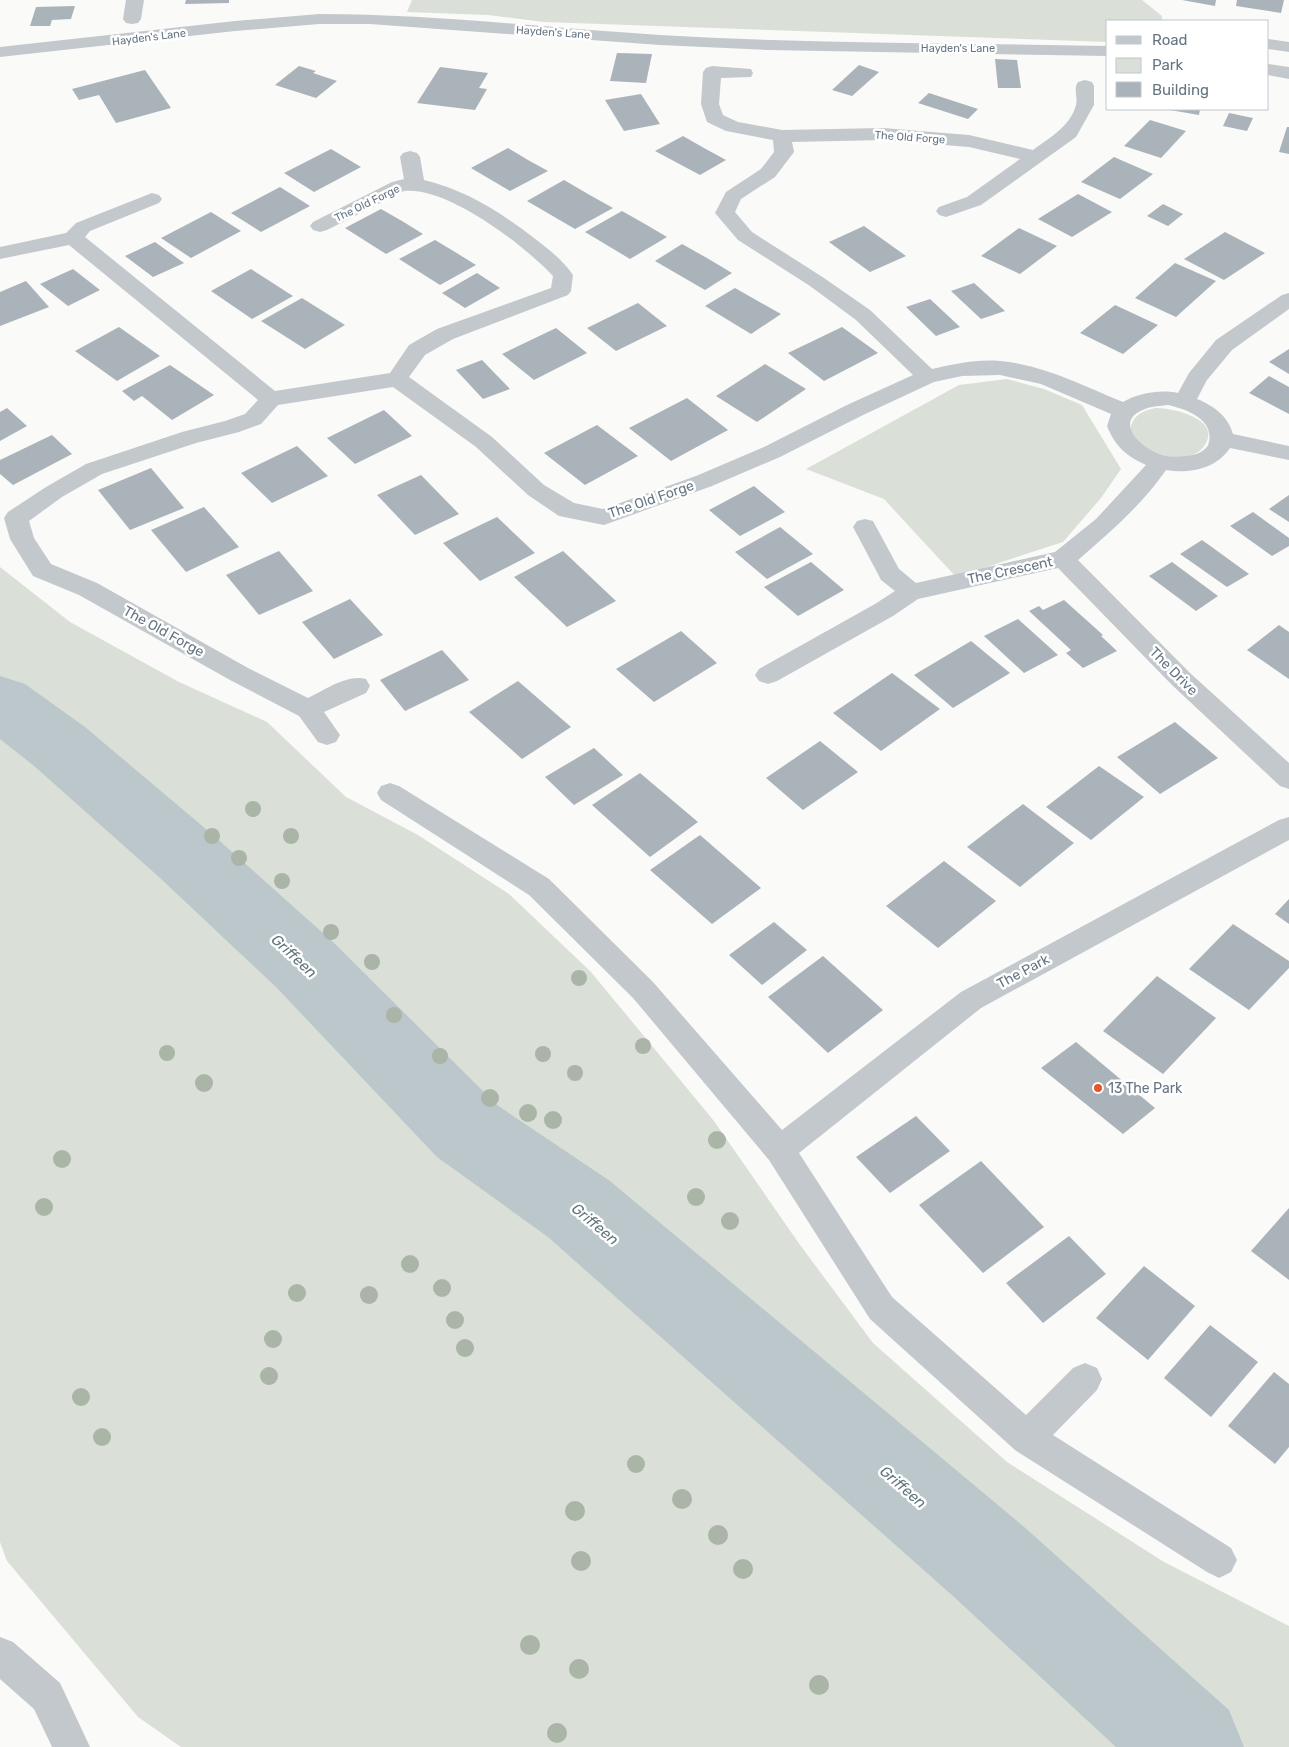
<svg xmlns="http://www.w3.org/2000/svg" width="1289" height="1747" font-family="Rubik,sans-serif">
	<rect width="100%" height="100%" fill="#fafaf8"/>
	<g fill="#dadfd7">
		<polygon points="412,0 1142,0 1162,16 1162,21 1108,21 1108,42 544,22 488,15 407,12"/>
		<polygon points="1007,379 1044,389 1082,405 1121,469 1101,498 1063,542 956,577 884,499 806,469 959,385"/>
		<path d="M 1156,408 C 1173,408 1222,419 1205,445 C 1192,465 1157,457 1141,446 C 1137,442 1133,435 1130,430 C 1133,415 1142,411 1156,408 Z"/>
		<polygon points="0,567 70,622 179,682 267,722 346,797 418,835 509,894 591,972 714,1121 800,1245 873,1343 1007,1462 1164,1562 1289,1626 1289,1747 181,1747 138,1717 7,1561 0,1542"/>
	</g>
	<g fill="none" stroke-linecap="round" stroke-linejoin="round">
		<polygon fill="#bbc7cb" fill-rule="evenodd" points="0,676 25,684 85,727 213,835 333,942 497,1105 610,1181 1023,1526 1229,1710 1244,1747 1116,1747 953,1596 548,1237 437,1157 277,988 159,877 33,765 0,739"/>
	</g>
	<g fill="#aab3b9">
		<polygon points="186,0 229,0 229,3 185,4"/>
		<polygon points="1182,0 1216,0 1215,6"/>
		<polygon points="1237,0 1284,0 1281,13 1236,6"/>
		<polygon points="75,6 71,19 52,20 50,26 30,26 36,7"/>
		<polygon points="617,53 652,54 646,83 610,81"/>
		<polygon points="995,59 1017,60 1021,88 998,88"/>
		<polygon points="859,65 879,72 852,96 832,90"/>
		<polygon points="299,66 316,71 313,73 337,81 316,98 275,85"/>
		<polygon points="440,67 488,73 479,88 487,89 475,110 417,103"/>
		<polygon points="145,70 171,108 116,123 99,95 79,100 72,89"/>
		<polygon points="929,93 978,109 968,119 918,103"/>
		<polygon points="641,94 660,124 624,131 605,100"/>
		<polygon points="1164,109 1200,109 1199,115"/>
		<polygon points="1229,113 1253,118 1247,131 1223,126"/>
		<polygon points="1150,120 1186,131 1161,158 1124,146"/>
		<polygon points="1287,127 1289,127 1289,154 1279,152"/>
		<polygon points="683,136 704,148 726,160 700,175 655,151"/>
		<polygon points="508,148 528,160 548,171 510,191 471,168"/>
		<polygon points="331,149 361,167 314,192 284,173"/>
		<polygon points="1114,157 1153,174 1120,199 1081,182"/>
		<polygon points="564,180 588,194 613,208 575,229 527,201"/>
		<polygon points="280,187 310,206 261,232 231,213"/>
		<polygon points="1078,194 1112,212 1072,237 1038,219"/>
		<polygon points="1163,204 1183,214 1168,226 1147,216"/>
		<polygon points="381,209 402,221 423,234 386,254 345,228"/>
		<polygon points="622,211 645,224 667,237 630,259 585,232"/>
		<polygon points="211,212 241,231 191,258 161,238"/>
		<polygon points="864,226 906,256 870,272 829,242"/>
		<polygon points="1019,228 1057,246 1020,274 981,256"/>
		<polygon points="1225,232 1265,253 1224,280 1184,259"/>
		<polygon points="435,240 455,252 476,265 440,285 399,259"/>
		<polygon points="155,242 184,263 153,277 125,256"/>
		<polygon points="682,244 707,258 732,273 705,290 655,261"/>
		<polygon points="1175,263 1216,281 1176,317 1135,298"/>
		<polygon points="73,269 100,290 68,306 40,284"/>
		<polygon points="251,269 293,296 252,319 211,291"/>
		<polygon points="477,273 500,288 465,308 442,293"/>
		<polygon points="26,281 49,307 0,326 0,292"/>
		<polygon points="974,283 1005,311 981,319 951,291"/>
		<polygon points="735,288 781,314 751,334 705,306"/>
		<polygon points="302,298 345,325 305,349 261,321"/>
		<polygon points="930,299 960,327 936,336 906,307"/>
		<polygon points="638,303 667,326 616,351 587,328"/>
		<polygon points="1115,305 1158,325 1123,354 1080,333"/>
		<polygon points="119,327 160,356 117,381 75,351"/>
		<polygon points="842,327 878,353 824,381 788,353"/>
		<polygon points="556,328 587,353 534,380 502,354"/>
		<polygon points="1289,349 1289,374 1269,362"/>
		<polygon points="482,360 510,389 483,399 456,370"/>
		<polygon points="765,364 806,389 757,422 716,396"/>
		<polygon points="170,365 214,395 172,420 142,396 134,401 122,391"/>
		<polygon points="1269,376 1289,387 1289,414 1249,393"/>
		<polygon points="687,398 728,430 671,461 629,428"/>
		<polygon points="7,408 27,426 0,441 0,412"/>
		<polygon points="384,410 412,436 355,464 327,438"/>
		<polygon points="597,425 638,456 585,485 544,453"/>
		<polygon points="52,435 72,454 13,485 0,474 0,460"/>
		<polygon points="297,446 328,476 272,503 241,473"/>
		<polygon points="151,468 184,508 130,530 98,490"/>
		<polygon points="421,475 459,514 415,535 377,495"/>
		<polygon points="754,486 785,512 740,536 709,510"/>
		<polygon points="1289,495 1289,522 1269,509"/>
		<polygon points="204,507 239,547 186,572 151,530"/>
		<polygon points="1253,512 1289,538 1289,546 1272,556 1230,526"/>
		<polygon points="497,517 535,553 480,581 443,543"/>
		<polygon points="780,527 813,554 767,579 735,552"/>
		<polygon points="1202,540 1249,574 1227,587 1180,554"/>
		<polygon points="279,551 313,591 259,615 226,575"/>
		<polygon points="563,551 616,601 567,627 514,577"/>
		<polygon points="811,562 844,590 798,616 764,587"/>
		<polygon points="1172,562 1218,596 1196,611 1149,576"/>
		<polygon points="350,599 383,635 334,659 302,622"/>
		<polygon points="1064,600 1103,635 1101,636 1117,651 1083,668 1066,653 1071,650 1029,611 1039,606 1043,610"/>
		<polygon points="1018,619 1058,655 1024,673 984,636"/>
		<polygon points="1279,625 1289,632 1289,679 1247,650"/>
		<polygon points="681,631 717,663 654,702 616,669"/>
		<polygon points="971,641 1010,673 953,708 914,675"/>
		<polygon points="442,650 469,680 405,711 380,680"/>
		<polygon points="892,673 940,709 881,751 833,713"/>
		<polygon points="518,681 571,727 522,759 469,712"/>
		<polygon points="1175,722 1218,758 1160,794 1117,757"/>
		<polygon points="820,741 858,772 803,810 766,778"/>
		<polygon points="594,748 623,775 574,805 545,777"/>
		<polygon points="1099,766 1144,797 1091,840 1046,807"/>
		<polygon points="640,773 698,822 650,857 592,805"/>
		<polygon points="1023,804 1074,843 1020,887 967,847"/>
		<polygon points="700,835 761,888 712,924 650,870"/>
		<polygon points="944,861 996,901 938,948 886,906"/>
		<polygon points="1289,899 1289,924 1275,914"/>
		<polygon points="774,922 807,950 762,985 729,955"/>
		<polygon points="1233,924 1289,961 1289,968 1249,1010 1189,969"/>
		<polygon points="823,956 883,1010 828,1053 768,997"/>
		<polygon points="1157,976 1216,1018 1163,1074 1103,1031"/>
		<polygon points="1076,1042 1155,1108 1123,1134 1041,1068"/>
		<polygon points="916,1116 950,1151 890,1193 856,1157"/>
		<polygon points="981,1161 1044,1227 983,1273 919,1205"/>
		<polygon points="1289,1208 1289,1280 1251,1251"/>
		<polygon points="1069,1236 1106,1274 1043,1323 1006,1283"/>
		<polygon points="1144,1266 1195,1306 1148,1360 1096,1318"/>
		<polygon points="1210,1325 1258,1362 1211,1417 1164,1378"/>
		<polygon points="1274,1372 1289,1384 1289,1447 1275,1464 1228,1426"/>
	</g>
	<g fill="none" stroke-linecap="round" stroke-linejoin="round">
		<g fill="#c3c8cc" fill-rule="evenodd">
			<polygon points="126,0 144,0 141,19 138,23 132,24 126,23 123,19"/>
			<path d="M 319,14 C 433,14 546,28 660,35 C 809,44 958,43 1108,46 L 1108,56 L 768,50 L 660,45 L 370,24 L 319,24 L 235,31 L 0,57 L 0,47 L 235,21 Z"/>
			<polygon points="1268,39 1289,42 1289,52 1268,49"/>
			<polygon points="1268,64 1289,67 1289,79 1268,75"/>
			<path d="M 712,66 L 751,69 L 753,73 L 751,77 L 721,78 L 719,104 L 723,115 L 738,122 L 782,130 L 883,128 L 969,135 L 1033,150 C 1049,138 1070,127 1076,105 C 1078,97 1073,89 1078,82 L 1085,80 L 1092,82 L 1094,86 L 1094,105 L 1076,137 L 981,205 L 946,217 L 939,215 L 936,211 L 939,207 L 967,197 L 1020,159 L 969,147 L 883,140 L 792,142 L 794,152 L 775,177 L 741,199 L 735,212 L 752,232 L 824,278 L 870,310 L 932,369 C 954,364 977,359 1000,361 C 1044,365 1084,386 1123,402 C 1138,393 1162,389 1178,393 L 1189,373 L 1216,340 L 1282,295 L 1289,293 L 1289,309 L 1232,350 L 1207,380 L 1197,399 C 1214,406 1228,416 1233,434 L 1289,446 L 1289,460 L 1230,448 C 1216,469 1189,474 1166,470 C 1142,505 1109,533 1078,560 L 1190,673 L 1289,763 L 1289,789 L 1280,786 L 1172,685 L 1058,568 L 918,599 L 893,616 L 777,681 L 768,684 L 759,681 L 755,675 L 759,669 L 875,604 L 895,591 L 881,580 L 878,574 L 853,527 L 857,521 L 865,519 L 873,521 L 899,569 L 916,583 L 1055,552 L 1096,519 L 1146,465 C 1126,456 1115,446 1107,426 L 1111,414 L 1041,384 L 1000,375 L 962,376 L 934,382 L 863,415 L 780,457 L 712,486 L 604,525 L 559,516 L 528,495 L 476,447 L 393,387 L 278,405 L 261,424 L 239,432 L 196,443 L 102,474 L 62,497 L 29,521 L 34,538 L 51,564 L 97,583 L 248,668 L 308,698 C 325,690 347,674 366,679 L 370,686 L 366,693 L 324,712 L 340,735 L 336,742 L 327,745 L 318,742 L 299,716 L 230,680 L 79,595 L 33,576 L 10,539 L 4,518 L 8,512 L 46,487 L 86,464 L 182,432 L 225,421 L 245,414 L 258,400 L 69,245 L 0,259 L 0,247 L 66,233 L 76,223 L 152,193 L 159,195 L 162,199 L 159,203 L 90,231 L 85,237 L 275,391 L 390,373 L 409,345 L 437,329 L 551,288 L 553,276 C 524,245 447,186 404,191 L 327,230 L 320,232 L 313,230 L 310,226 L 313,222 L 392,182 L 404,179 L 400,157 L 403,153 L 410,151 L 417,153 L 420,157 L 424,180 C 466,190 500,212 534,238 C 548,249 563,260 573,275 L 571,291 L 568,295 L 453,339 L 425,355 L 409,377 L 492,437 L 544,485 L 574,503 L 603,509 L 696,476 L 764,447 L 847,405 L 913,375 L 856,320 L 810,286 L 738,240 L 715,213 L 726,192 L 761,169 L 774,152 L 773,140 L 726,131 L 707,122 L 701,104 L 703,72 L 706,68 ZM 1168,405 C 1186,409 1214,419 1209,442 C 1208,448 1202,452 1196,454 C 1185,457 1173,458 1162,455 C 1141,449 1112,421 1145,409 C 1152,406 1161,406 1168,405 Z"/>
			<polygon points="390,783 399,786 549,879 653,982 782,1130 961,992 1279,820 1289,817 1289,840 981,1008 799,1153 892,1297 1026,1415 1073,1368 1085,1363 1097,1368 1102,1379 1097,1390 1053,1435 1231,1548 1237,1560 1231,1572 1219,1578 1207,1572 1015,1450 870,1319 769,1160 633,998 529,895 381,800 377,793 381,786"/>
			<polygon points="0,1637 13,1642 60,1683 90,1747 52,1747 34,1709 0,1679"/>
		</g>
	</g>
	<g fill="#aab4a7">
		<circle cx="253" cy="809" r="8"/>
		<circle cx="212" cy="836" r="8"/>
		<circle cx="291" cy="836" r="8"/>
		<circle cx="239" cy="858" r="8"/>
		<circle cx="282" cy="881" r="8"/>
		<circle cx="331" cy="932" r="8"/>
		<circle cx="372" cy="962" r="8"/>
		<circle cx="579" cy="978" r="8"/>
		<circle cx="394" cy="1015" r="8"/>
		<circle cx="643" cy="1046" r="8"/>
		<circle cx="167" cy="1053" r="8"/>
		<circle cx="543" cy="1054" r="8"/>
		<circle cx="440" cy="1056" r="8"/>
		<circle cx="575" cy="1073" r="8"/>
		<circle cx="204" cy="1083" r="9"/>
		<circle cx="490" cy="1098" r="9"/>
		<circle cx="528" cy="1113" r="9"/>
		<circle cx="553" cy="1120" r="9"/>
		<circle cx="717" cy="1140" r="9"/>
		<circle cx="62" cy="1159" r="9"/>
		<circle cx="696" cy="1197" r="9"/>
		<circle cx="44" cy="1207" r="9"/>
		<circle cx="730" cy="1221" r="9"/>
		<circle cx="410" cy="1264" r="9"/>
		<circle cx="442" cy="1288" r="9"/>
		<circle cx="297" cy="1293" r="9"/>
		<circle cx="369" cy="1295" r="9"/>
		<circle cx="455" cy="1320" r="9"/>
		<circle cx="273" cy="1339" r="9"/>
		<circle cx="465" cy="1348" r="9"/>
		<circle cx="269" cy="1376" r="9"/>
		<circle cx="81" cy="1397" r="9"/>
		<circle cx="102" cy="1437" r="9"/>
		<circle cx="636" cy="1464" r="9"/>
		<circle cx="682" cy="1499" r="10"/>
		<circle cx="575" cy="1511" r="10"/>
		<circle cx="718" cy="1535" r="10"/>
		<circle cx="581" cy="1561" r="10"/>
		<circle cx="743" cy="1569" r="10"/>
		<circle cx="530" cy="1645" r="10"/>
		<circle cx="579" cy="1669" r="10"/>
		<circle cx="819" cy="1685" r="10"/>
		<circle cx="557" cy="1733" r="10"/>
	</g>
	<circle fill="#e4572e" stroke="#fff" stroke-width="2" cx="1098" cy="1088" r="5"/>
	<g text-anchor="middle" stroke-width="5" stroke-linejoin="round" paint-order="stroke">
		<g font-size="11" fill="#657683" stroke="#fff">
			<text transform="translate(553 32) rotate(4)" y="4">Hayden's Lane</text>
			<text transform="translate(149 37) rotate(-7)" y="4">Hayden's Lane</text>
			<text x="958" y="52">Hayden's Lane</text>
			<text transform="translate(910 137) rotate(4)" y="4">The Old Forge</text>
			<text transform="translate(367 203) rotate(-26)" y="4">The Old Forge</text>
		</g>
		<g font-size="14" fill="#657683" stroke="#fff">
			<text transform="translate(651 499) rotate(-19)" y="5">The Old Forge</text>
			<text transform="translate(1010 570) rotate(-12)" y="5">The Crescent</text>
			<text transform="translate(164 631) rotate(29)" y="5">The Old Forge</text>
			<text transform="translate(1174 671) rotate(45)" y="5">The Drive</text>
			<text transform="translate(1023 971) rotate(-28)" y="5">The Park</text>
		</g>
		<g font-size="14" fill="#657683" stroke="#fff" text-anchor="start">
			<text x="1108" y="1093">13 The Park</text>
		</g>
		<g font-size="15" font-style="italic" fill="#60757c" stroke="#fff">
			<text transform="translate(294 956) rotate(43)" y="5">Griffeen</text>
			<text transform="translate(595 1224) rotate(40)" y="5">Griffeen</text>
			<text transform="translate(903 1487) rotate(41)" y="5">Griffeen</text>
		</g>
	</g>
	<rect x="1106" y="20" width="162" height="90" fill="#ffffff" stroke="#c1c8cd"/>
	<rect x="1116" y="36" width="25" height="8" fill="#c3c8cc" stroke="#c1c8cd"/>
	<text x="1152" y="45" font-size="15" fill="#657683">Road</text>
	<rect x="1116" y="58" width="25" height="15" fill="#dadfd7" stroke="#c1c8cd"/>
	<text x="1152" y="70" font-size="15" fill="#657683">Park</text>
	<rect x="1116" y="82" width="25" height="15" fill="#aab3b9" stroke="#c1c8cd"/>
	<text x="1152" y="95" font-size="15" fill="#657683">Building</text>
</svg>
